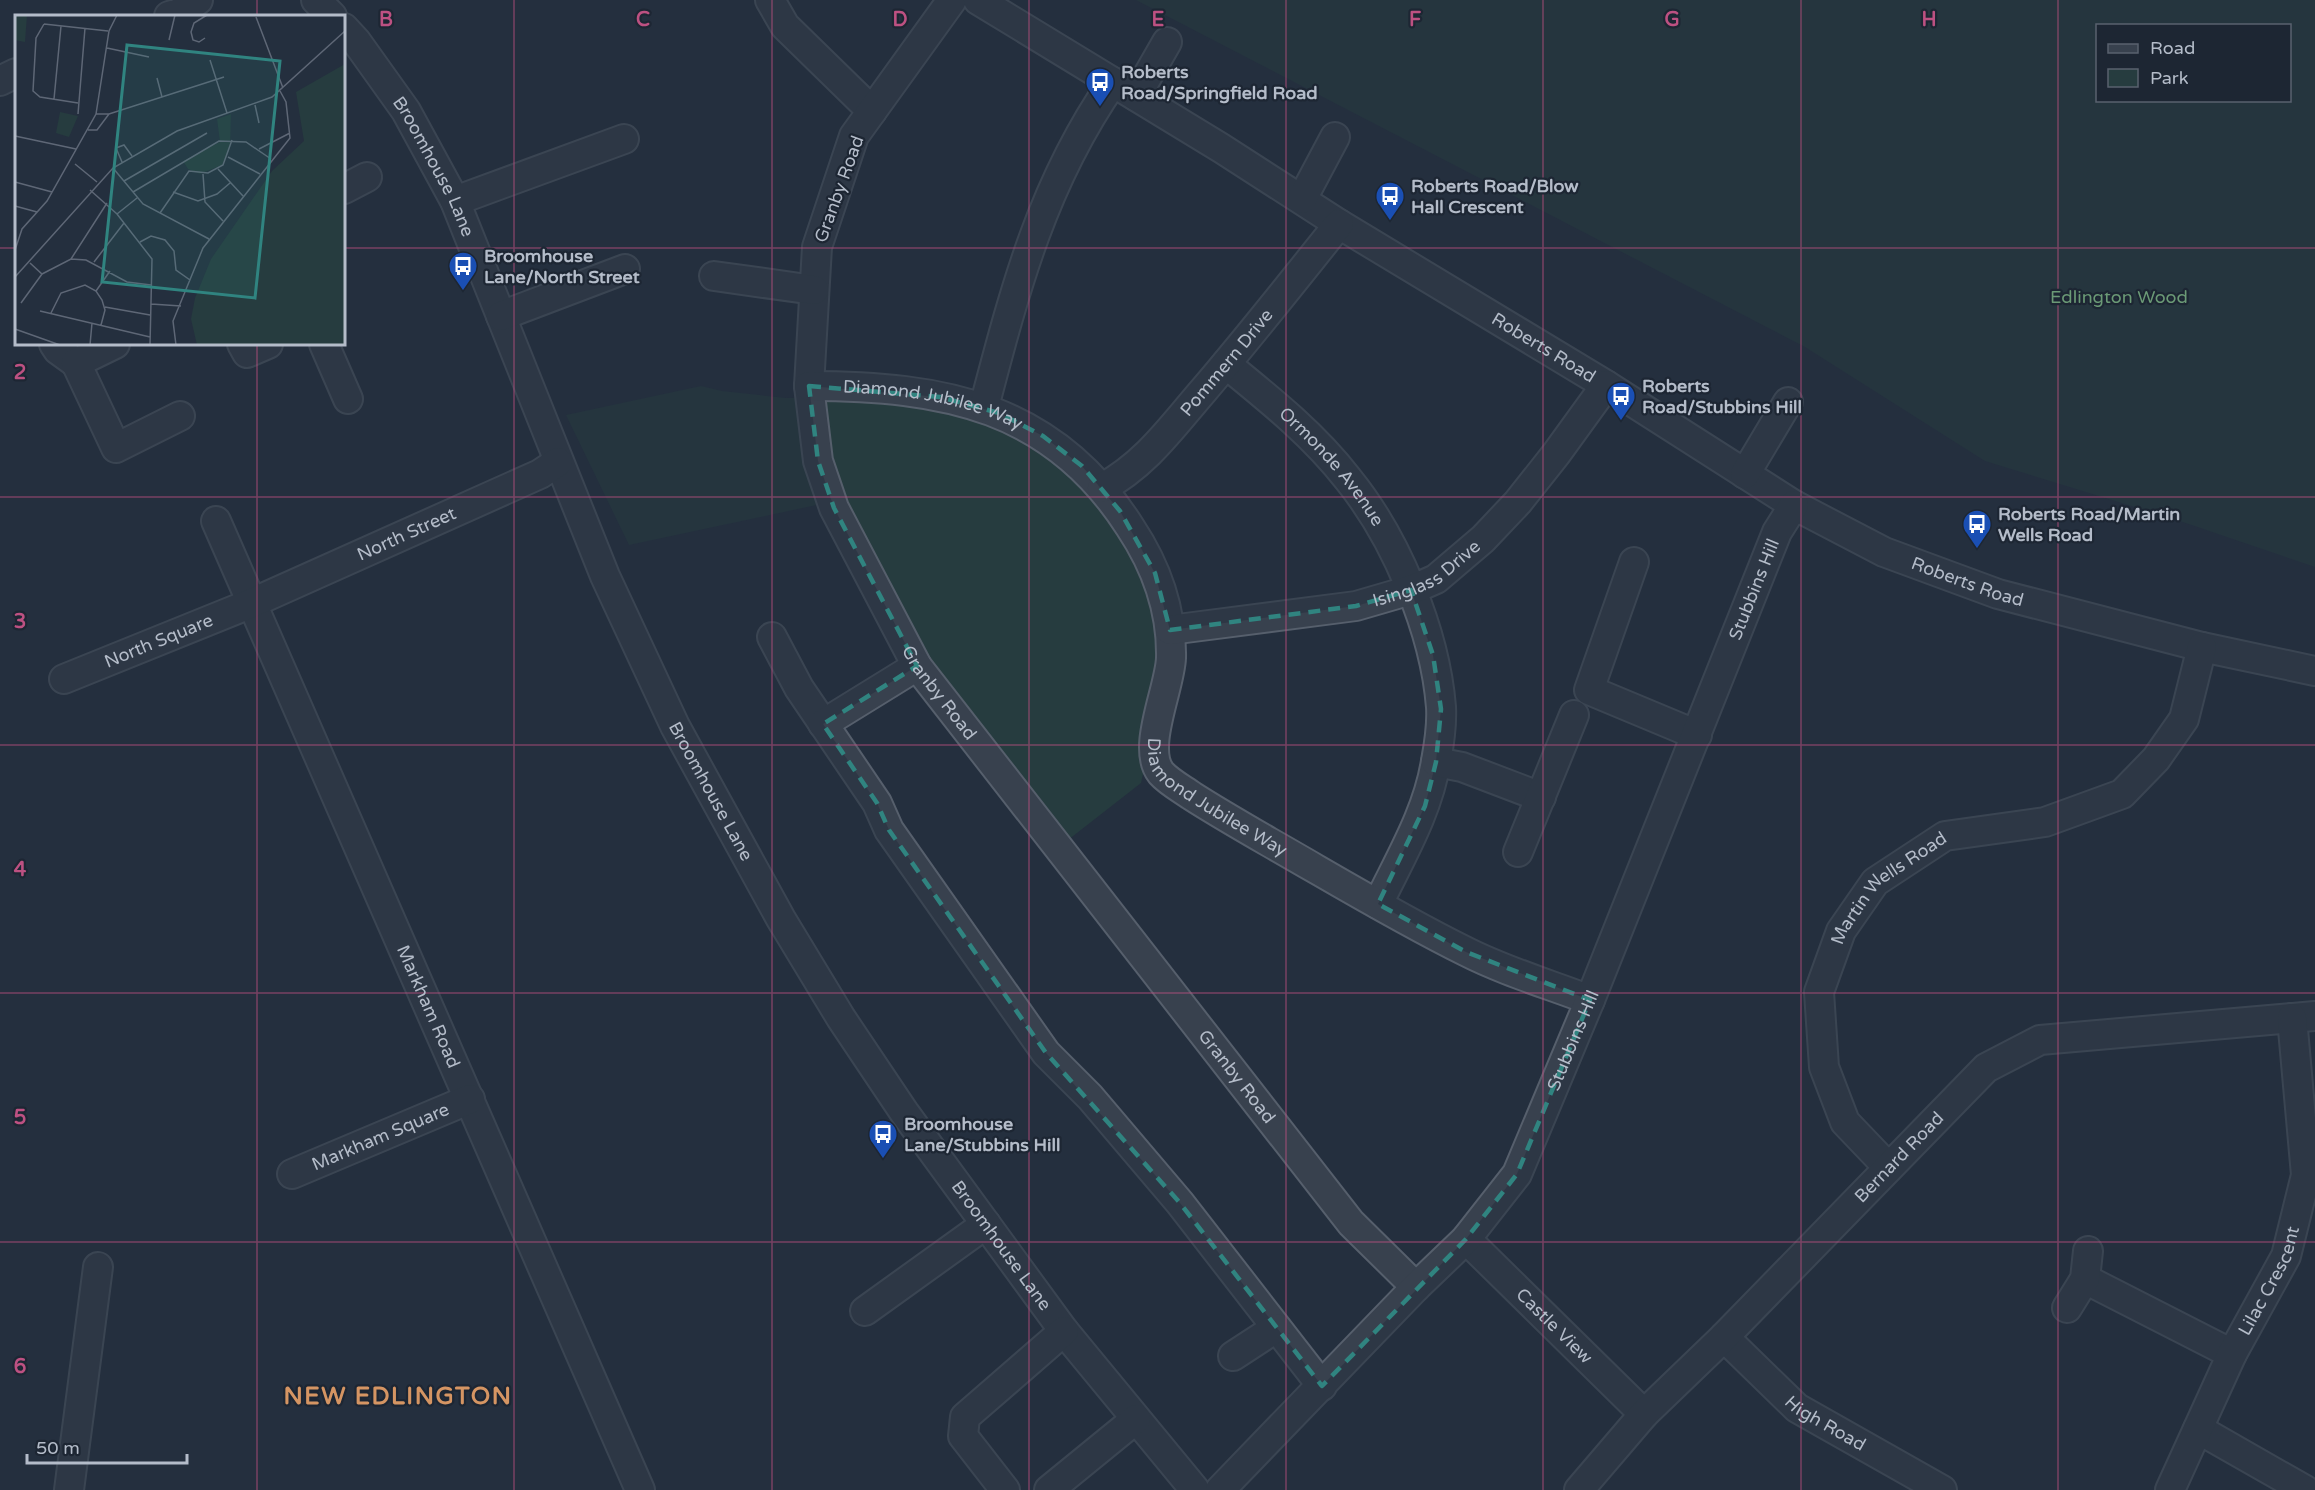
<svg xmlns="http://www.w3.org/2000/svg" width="2315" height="1490" font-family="'Varela Round',sans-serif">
	<rect width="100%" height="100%" fill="#242f3e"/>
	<g fill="#263c3f" fill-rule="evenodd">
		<path d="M 1136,0 L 2315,0 L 2315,567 L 2174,519 L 1985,461 L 1805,347 ZM 2098,26 L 2290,26 L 2290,100 L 2098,100 Z"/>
		<polygon points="701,386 722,391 786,398 841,397 983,413 1063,459 1134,539 1170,659 1141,783 1068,840 924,662 840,500 629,545 566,415"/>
	</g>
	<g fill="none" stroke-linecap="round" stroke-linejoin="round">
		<g stroke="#565f6c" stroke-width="32">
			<g id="minor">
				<polyline points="316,0 332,16"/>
				<polyline points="770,0 785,26 872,111"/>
				<path id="s1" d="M 952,0 L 854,136 L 817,247 L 809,386 L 818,461 L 834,508 L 917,666 L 1351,1223 L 1416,1287"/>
				<path id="s2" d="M 978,0 L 1221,148 L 1339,224 L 1606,385 L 1794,505 L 1884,552 L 1998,594 L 2202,647 L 2315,671"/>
				<polyline points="169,16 179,13 198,0"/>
				<path id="s3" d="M 344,28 L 356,41 L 406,111 L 455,201 L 605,576 L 675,726 L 781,919 L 841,1018 L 904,1112 L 1064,1331 L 1195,1490"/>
				<polyline points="0,81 16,73"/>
				<polyline points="1136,96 1167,42"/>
				<polyline points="344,189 367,177"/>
				<polyline points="1302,199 1335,137"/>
				<polyline points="455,201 624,139"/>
				<polyline points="714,276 814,290"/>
				<polyline points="501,316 625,269"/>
				<polyline points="54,344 58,350 76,363"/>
				<polyline points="115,344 76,363 116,448 180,416"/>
				<polyline points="242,344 247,353 268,344"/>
				<polyline points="324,344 348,399"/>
				<path id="s4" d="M 1226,364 C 1269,399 1314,435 1348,479 C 1396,538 1435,631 1441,707 C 1442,724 1439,745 1436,761 C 1428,812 1400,858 1378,904"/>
				<path id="s5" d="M 809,386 C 943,386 1053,406 1130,527 C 1156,566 1172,611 1171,658 C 1170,688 1141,748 1161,773 C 1169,782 1182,789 1192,796 C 1217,812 1243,827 1269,842 C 1334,879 1398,918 1465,951 C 1504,971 1548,984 1590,1000"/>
				<path d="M 984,407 C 1015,289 1042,184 1113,82"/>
				<polyline points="1745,474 1788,402"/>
				<path id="s6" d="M 1102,488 C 1146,464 1171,428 1203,391 C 1250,336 1294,280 1339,224"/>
				<path id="s7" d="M 216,521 L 640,1490"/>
				<polyline points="1634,562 1589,690 1697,735"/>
				<path id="s8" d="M 1170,630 L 1356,606 L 1411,590 L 1436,579 L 1483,539 L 1518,502 L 1556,454 L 1606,385"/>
				<polyline points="772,637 799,688 877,803 889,830 1046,1053 1090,1097 1180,1203 1322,1386"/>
				<path id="s9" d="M 64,679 L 252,603 L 540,474 L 558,462"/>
				<polyline points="823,724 917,666"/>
				<polyline points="1436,762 1462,767 1541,797"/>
				<polyline points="1518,852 1574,715"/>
				<path id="s10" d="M 1888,1167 L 1845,1122 L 1824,1067 L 1819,992 L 1841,931 L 1875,882 L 1945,836 L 2045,822 L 2122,794 L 2156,759 L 2184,719 L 2202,647"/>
				<path id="s11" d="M 292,1174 L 470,1099"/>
				<path id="s12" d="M 1466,1239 L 1644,1414"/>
				<polyline points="2085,1279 2232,1354"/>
				<polyline points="2067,1308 2085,1279 2088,1251"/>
				<polyline points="865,1311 986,1224"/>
				<path id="s13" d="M 1724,1337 L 1797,1408 L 1942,1490"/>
				<polyline points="1233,1356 1276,1328"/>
				<polyline points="2198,1429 2305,1490"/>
				<polyline points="69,1490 98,1267"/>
				<polyline points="1005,1490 963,1436 965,1417 1064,1331"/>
				<polyline points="1049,1490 1136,1419"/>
				<path id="s14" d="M 1220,1490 L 1416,1287 L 1466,1239 L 1517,1174 L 1590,1000 L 1777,532 L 1794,505"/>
				<path id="s15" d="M 1579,1490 L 1644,1414 L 1724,1337 L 1986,1068 L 2040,1040 L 2315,1016"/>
				<path id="s16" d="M 2170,1490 L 2232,1354 L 2286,1256 L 2306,1175 L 2292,1018"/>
			</g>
		</g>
		<use href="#minor" stroke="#38414e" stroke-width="28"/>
	</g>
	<path d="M0 0H2315V1490H0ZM 809,386 L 940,397 L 999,413 L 1043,436 L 1082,466 L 1120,511 L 1155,573 L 1170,630 L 1356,606 L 1411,590 L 1433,655 L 1441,709 L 1436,762 L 1425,806 L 1378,904 L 1466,952 L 1590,1000 L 1517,1174 L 1466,1239 L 1322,1386 L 1180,1203 L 1046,1053 L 889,830 L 877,803 L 823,724 L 917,666 L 834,508 L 818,461 Z" fill="#242f3e" fill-opacity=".55" fill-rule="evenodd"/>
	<path fill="none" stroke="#308480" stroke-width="4.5" stroke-dasharray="12 8" stroke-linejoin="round" d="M 809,386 L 940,397 L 999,413 L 1043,436 L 1082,466 L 1120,511 L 1155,573 L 1170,630 L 1356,606 L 1411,590 L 1433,655 L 1441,709 L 1436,762 L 1425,806 L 1378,904 L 1466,952 L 1590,1000 L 1517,1174 L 1466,1239 L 1322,1386 L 1180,1203 L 1046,1053 L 889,830 L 877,803 L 823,724 L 917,666 L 834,508 L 818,461 Z"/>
	<path fill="none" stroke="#bd5182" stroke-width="1.5" stroke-opacity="0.55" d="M 257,0 L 257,16M 514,0 L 514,1490M 772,0 L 772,1490M 1029,0 L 1029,1490M 1286,0 L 1286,1490M 1543,0 L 1543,1490M 1801,0 L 1801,1490M 2058,0 L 2058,1490M 0,248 L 16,248M 344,248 L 2315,248M 257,344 L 257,1490M 0,497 L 2315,497M 0,745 L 2315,745M 0,993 L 2315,993M 0,1242 L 2315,1242"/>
	<defs>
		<g id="bus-pin" transform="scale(1.5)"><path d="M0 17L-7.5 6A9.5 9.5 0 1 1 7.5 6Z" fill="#1a4fb4" stroke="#1d2633"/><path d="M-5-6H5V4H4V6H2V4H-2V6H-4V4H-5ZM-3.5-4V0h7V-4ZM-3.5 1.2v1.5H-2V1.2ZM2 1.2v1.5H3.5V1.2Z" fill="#fff"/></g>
	</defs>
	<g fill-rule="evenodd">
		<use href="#bus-pin" x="1100" y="82"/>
		<use href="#bus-pin" x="1390" y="196"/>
		<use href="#bus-pin" x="463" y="266"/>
		<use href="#bus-pin" x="1621" y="396"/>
		<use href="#bus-pin" x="1977" y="524"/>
		<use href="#bus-pin" x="883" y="1134"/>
	</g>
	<g text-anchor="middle" stroke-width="4.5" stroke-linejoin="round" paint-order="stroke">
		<g font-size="18" font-weight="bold" fill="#b4bcc9" stroke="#1d2633" text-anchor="start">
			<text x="1121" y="78">Roberts<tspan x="1121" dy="21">Road/Springfield Road</tspan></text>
			<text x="1411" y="192">Roberts Road/Blow<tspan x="1411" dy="21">Hall Crescent</tspan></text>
			<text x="484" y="262">Broomhouse<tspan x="484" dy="21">Lane/North Street</tspan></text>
			<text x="1642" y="392">Roberts<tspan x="1642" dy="21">Road/Stubbins Hill</tspan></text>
			<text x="1998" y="520">Roberts Road/Martin<tspan x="1998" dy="21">Wells Road</tspan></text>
			<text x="904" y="1130">Broomhouse<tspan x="904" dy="21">Lane/Stubbins Hill</tspan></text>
		</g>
		<g font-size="18" fill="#b4bcc9" stroke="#1d2633">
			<text dy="6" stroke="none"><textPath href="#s3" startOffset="166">Broomhouse Lane</textPath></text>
			<text transform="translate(839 189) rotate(-70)" y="6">Granby Road</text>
			<text dy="6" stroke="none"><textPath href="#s2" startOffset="664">Roberts Road</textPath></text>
			<text dy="6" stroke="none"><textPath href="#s6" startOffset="178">Pommern Drive</textPath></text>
			<text dy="6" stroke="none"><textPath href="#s5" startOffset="126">Diamond Jubilee Way</textPath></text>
			<text dy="6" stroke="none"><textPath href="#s4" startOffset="148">Ormonde Avenue</textPath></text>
			<text dy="6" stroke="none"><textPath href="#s9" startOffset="372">North Street</textPath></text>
			<text dy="6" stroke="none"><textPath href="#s8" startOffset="266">Isinglass Drive</textPath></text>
			<text dy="6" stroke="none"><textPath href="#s2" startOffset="1150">Roberts Road</textPath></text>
			<text dy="6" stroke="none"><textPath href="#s14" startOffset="1065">Stubbins Hill</textPath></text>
			<text dy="6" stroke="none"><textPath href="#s9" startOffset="102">North Square</textPath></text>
			<text dy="6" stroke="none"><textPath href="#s1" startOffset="762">Granby Road</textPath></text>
			<text dy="6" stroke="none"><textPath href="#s3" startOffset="850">Broomhouse Lane</textPath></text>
			<text dy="6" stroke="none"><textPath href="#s5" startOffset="682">Diamond Jubilee Way</textPath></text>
			<text dy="6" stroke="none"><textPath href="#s10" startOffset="326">Martin Wells Road</textPath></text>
			<text dy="6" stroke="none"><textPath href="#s7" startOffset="530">Markham Road</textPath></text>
			<text dy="6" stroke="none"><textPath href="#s14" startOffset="579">Stubbins Hill</textPath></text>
			<text dy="6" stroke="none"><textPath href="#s1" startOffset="1248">Granby Road</textPath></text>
			<text dy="6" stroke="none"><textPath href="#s11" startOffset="96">Markham Square</textPath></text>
			<text dy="6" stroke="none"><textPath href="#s15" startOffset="462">Bernard Road</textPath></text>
			<text dy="6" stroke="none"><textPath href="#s3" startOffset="1390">Broomhouse Lane</textPath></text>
			<text dy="6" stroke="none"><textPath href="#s16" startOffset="232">Lilac Crescent</textPath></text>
			<text dy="6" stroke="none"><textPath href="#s12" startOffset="124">Castle View</textPath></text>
			<text dy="6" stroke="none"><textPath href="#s13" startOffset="134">High Road</textPath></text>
		</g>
		<g font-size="18" fill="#6b9a76" stroke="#1d2633">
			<text x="2119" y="303">Edlington Wood</text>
		</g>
		<g font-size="24" font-weight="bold" letter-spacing="1.5" fill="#d59563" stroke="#1d2633">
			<text x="398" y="1404">NEW EDLINGTON</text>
		</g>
	</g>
	<g transform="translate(15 15)">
		<rect width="330" height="330" fill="#242f3e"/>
		<path d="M 0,0 L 12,0 L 10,27 L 0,25 ZM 330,49 L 330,330 L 182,330 L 176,304 L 180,283 L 196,244 L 257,156 L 289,126 L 281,77 ZM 45,97 L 63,101 L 54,122 L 41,118 ZM 216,99 L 215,134 L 207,150 L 185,159 L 173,154 L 168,146 L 205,127 L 202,104 Z" fill="#263c3f"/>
		<path fill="none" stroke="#5e6776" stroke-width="1.5" d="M 241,2 L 268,73M 29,9 L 21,23 L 18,76 L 25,82 L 63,88M 29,9 L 93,16M 190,23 L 184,27 L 178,25 L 176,17 L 179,8 L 192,0M 154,25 L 160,0M 92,33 L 134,42M 195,45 L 212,98M 142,63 L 147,82M 39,84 L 46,11M 240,90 L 244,108M 63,99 L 70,13M 81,99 L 94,99 L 209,62M 73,115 L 82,115 L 94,99M 0,121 L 61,134M 244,134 L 275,118M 213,142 L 245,159M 107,147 L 101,133 L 109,130 L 117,141M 60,149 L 82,167M 98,153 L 128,189 L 194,224M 203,154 L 228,181M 188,159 L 190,187 L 208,206M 109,166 L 192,118M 0,167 L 37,177M 75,175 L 102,199 L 137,244 L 135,330M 118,177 L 204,126 L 231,127 L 256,144M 158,177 L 183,186 L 202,179 L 215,168M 0,191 L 22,197M 145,198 L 174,156 L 193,158 L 208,150 L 217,125M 102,199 L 122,183M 125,227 L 136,221 L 150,225 L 159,236 L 161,255 L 175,265M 0,235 L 7,214 L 32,186 L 81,99 L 94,16 L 102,0M 56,244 L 92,188M 79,247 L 109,208M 15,248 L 27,259 L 56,244 L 71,245 L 112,267 L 136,270M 0,262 L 98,153 L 162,116 L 257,82 L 330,16M 81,276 L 95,256M 6,288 L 27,259M 136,289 L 166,291M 90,292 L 135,300M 25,296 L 135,322M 36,298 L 46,278 L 70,270 L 81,276 L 87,285 L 90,295 L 86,310M 0,314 L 45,330M 75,330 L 77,308M 161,330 L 158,306 L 188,233 L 275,123 L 271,87 L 265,76"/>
		<path fill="#308480" fill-opacity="0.15" stroke="#308480" stroke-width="3" d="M 112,30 L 265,46 L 240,283 L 87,267 Z"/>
		<rect width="330" height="330" fill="none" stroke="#b4bcc9" stroke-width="3"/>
	</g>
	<g font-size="20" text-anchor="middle" font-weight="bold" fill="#bd5182" stroke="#1d2633" stroke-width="4.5" stroke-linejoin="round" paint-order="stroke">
		<text x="386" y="26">B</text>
		<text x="643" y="26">C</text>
		<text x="900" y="26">D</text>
		<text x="1158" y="26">E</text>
		<text x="1415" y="26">F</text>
		<text x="1672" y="26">G</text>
		<text x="1929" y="26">H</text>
		<text x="20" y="379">2</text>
		<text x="20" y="628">3</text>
		<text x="20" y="876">4</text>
		<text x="20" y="1124">5</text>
		<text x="20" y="1373">6</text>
	</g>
	<rect x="2096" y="24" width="195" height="78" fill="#1d2633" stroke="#59626f" stroke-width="1.5"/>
	<rect x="2108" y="44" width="30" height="9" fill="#38414e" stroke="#59626f" stroke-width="1.5"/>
	<text x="2150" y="54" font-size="18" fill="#b4bcc9">Road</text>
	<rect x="2108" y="69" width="30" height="18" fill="#263c3f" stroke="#59626f" stroke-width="1.5"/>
	<text x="2150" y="84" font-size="18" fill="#b4bcc9">Park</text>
	<path d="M27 1454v9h160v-9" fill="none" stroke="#b4bcc9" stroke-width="3"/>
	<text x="36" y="1454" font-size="18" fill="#b4bcc9" stroke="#1d2633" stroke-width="4.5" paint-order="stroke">50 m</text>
</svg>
